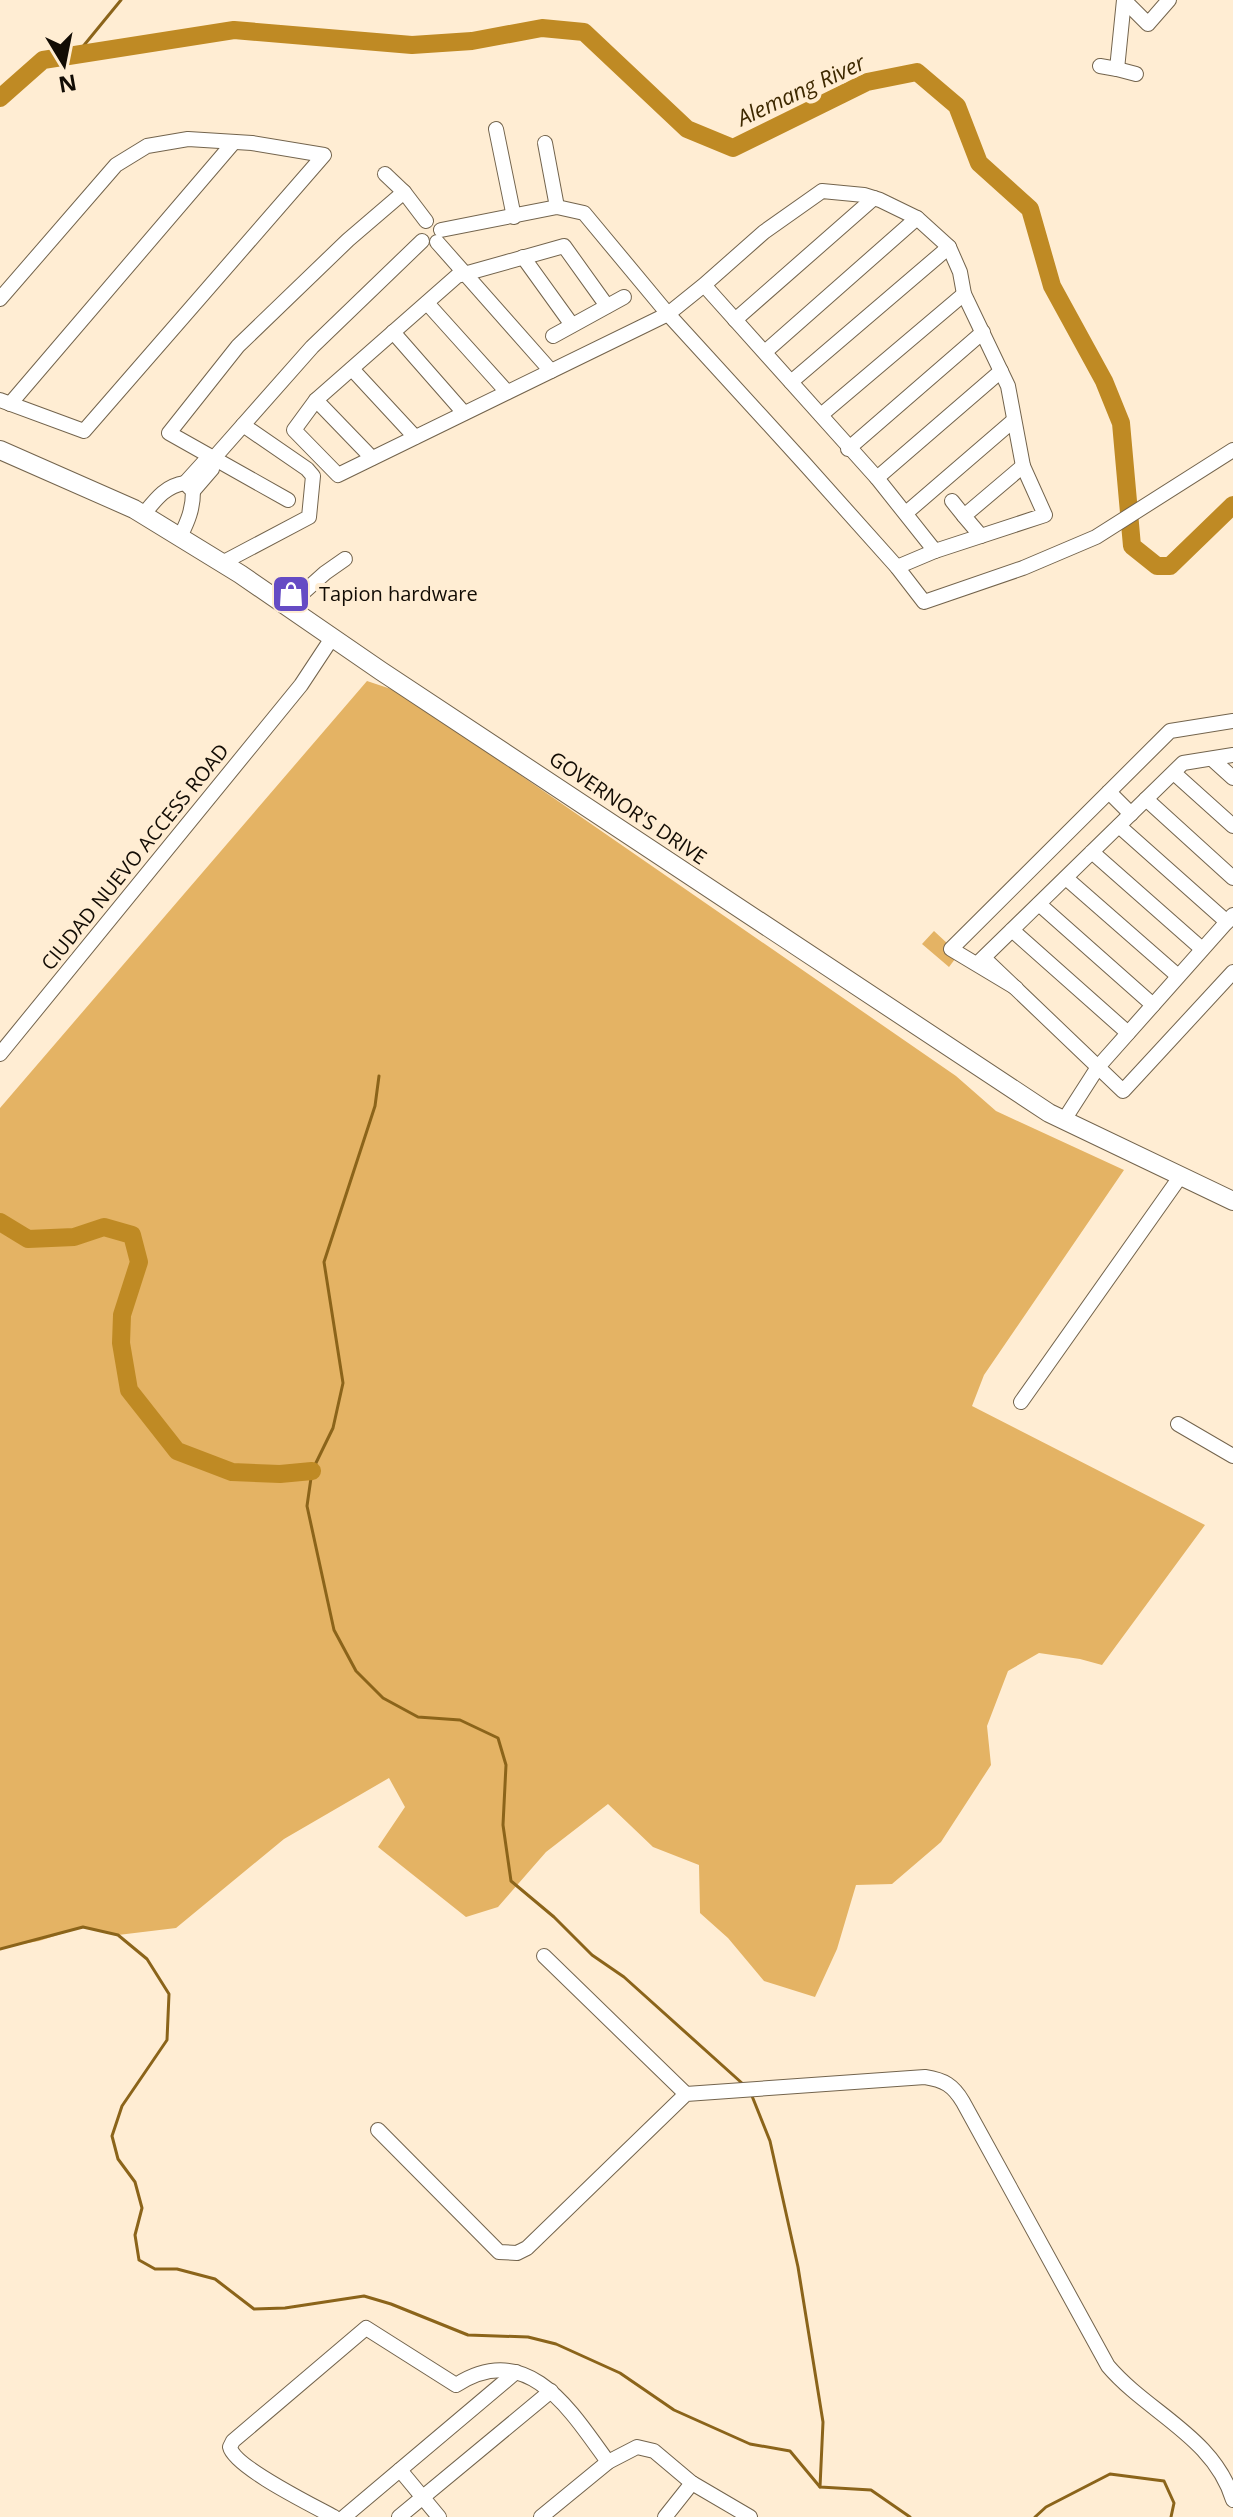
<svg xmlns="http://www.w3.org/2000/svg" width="1233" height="2517" font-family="'Open Sans',sans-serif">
	<rect width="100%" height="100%" fill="#ffedd3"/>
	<g fill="#e4b364">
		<polygon points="367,681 400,692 956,1076 996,1111 1124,1170 984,1375 972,1406 1205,1525 1102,1665 1080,1659 1039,1653 1008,1671 987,1726 991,1765 941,1842 892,1884 856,1885 837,1949 815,1997 764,1981 728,1938 700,1913 699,1865 653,1847 608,1804 546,1852 498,1907 466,1917 378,1847 405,1807 389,1778 284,1839 176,1928 118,1935 83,1927 39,1941 0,1948 0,1108"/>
		<polygon points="934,931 948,944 943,950 955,959 949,967 922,944"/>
	</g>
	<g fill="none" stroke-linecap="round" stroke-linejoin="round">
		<g stroke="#8b641a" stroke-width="3">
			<polyline points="76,55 121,0"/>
			<polyline points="379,1076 375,1106 324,1262 343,1383 333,1428 312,1471 307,1506 334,1630 356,1671 383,1698 418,1717 460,1720 498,1738 506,1765 503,1825 511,1881 554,1917 592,1955 624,1977 743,2084"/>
			<polyline points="0,1949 83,1927 118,1935 147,1959 169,1994 167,2040 122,2106 112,2136 118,2159 135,2182 142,2208 135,2235 139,2260 155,2269 177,2269 215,2279 254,2309 285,2308 364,2296 391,2304 468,2335 528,2337 556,2344 620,2373 674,2410 750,2444 790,2451 820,2487 871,2490 910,2517"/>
			<polyline points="752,2096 770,2141 798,2267 823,2422 820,2487"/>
			<polyline points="1035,2517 1046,2507 1110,2474 1164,2481 1174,2503 1171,2517"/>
		</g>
		<g stroke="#bf8a24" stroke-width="18">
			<polyline points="0,98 43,60 234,30 412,45 472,41 542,28 584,32 687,129 733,148 867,82 917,72 957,106 979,163 1030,209 1052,286 1104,381 1121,423 1132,546 1157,566 1170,566 1233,505"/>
			<polyline points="0,1222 28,1239 74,1237 104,1227 132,1235 139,1262 122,1315 121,1343 129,1390 177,1451 232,1472 280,1474 312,1471"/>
		</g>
		<g stroke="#73644d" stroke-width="16">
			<g id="minor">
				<polyline points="1124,0 1148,24 1169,0"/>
				<polyline points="1100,66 1117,69 1124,0"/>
				<polyline points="1117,69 1136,74"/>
				<polyline points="496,129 514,217"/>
				<polyline points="545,143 557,207"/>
				<polyline points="385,174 404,192"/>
				<polyline points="441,230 557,207 584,213 668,314 804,463 897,567 924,602 1023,568 1096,537 1233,450"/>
				<polyline points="437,242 551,371"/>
				<polyline points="523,257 572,325"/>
				<polyline points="0,299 116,165 147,146 188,139 252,143 324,155 84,431 0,400"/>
				<polyline points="427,303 507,392"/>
				<polyline points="607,306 564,246 457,276 316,400 294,430 338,475 668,314 704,285 877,478 935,551 1045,515 1023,466 1008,386 964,294 960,272 949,247 917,218 880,200 864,195 822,191 764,232 704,285"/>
				<polyline points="735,320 874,198"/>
				<polyline points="393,332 464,413"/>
				<polyline points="553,336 624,297"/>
				<polyline points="765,352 917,218"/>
				<polyline points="352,369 415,437"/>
				<polyline points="791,382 949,247"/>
				<polyline points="316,400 372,458"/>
				<polyline points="10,404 234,142"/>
				<polyline points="821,415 964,294"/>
				<polyline points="848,449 983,332"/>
				<polyline points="877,478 1001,371"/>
				<polyline points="185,483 204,462 214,458 312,347 422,241"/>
				<polyline points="193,491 212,469 214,458"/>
				<polyline points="288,500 169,433 238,346 348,240 404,192 426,221"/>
				<polyline points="952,501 964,516"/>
				<polyline points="906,513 1014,420"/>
				<path d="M 143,515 C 156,499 165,486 185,483 L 193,491 C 193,509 188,521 180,537"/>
				<polyline points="981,536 964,516 1023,466"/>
				<polyline points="222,563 309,517 313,476 307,469 243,425"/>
				<polyline points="897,567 935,551"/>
				<polyline points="287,607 325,573 345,559"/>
				<polyline points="1212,759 1233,778"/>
				<polyline points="1174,773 1233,826"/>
				<polyline points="1109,792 1131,814"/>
				<polyline points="1146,799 1233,878"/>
				<polyline points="1119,826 1227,922"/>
				<polyline points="1092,852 1202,949"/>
				<polyline points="1066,878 1178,976"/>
				<polyline points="1039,904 1153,1005"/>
				<polyline points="1012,930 1128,1033"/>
				<polyline points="984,958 1123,1091 1233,972"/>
				<polyline points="979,962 1183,763 1233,755"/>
				<polyline points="1016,988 951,949 1170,731 1233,721"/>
				<polyline points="0,1054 301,685 332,638"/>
				<polyline points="1064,1120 1098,1067 1233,915"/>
				<polyline points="1021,1402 1180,1177"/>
				<polyline points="1178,1424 1233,1456"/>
				<polyline points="544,1956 686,2094"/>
				<path d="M 378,2130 L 499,2252 L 517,2253 L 527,2248 L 686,2094 L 925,2077 C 944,2080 953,2085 963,2102 L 1108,2366 C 1148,2413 1214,2437 1233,2500"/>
				<polyline points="400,2470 439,2517"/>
				<path d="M 334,2517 C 314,2506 234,2467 230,2447 L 233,2441 L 366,2328 L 456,2385 C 528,2339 571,2411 608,2462"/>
				<polyline points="344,2517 516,2372"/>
				<polyline points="399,2517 551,2391"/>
				<polyline points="541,2517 608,2462 637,2447 654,2451 692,2483 750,2517"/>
				<polyline points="665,2517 692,2483"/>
			</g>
		</g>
		<g stroke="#73644d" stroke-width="20">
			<polyline id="major" points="0,450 134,509 240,574 381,671 1049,1113 1233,1201"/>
		</g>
		<use href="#minor" stroke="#fff" stroke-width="14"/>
		<use href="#major" stroke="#fff" stroke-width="18"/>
	</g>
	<defs>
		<g id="shop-square" transform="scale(2)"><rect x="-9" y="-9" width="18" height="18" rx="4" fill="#654bc4" stroke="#ffedd3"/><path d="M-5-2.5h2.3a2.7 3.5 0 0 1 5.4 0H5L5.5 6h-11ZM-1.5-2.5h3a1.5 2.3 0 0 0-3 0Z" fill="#fff"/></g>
	</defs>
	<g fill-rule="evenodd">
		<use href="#shop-square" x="291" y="594"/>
	</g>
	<g text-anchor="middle" stroke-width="8" stroke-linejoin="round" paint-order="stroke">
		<g font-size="20" fill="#120c04" stroke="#ffedd3" text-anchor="start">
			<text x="319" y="601">Tapion hardware</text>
		</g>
		<g font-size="20" fill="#120c04" stroke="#ffedd3">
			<text transform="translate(628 808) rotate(34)" y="7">GOVERNOR'S DRIVE</text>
			<text transform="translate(135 857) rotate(-51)" y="7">CIUDAD NUEVO ACCESS ROAD</text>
		</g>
		<g font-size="22" font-style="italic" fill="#3e2900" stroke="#ffedd3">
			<text transform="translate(801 90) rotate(-25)" y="8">Alemang River</text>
		</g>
	</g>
	<g transform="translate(64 64) rotate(170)" stroke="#ffedd3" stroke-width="6" paint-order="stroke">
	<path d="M0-6L14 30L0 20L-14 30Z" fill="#120c04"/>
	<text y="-12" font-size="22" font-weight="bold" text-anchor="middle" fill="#120c04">N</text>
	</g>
</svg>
